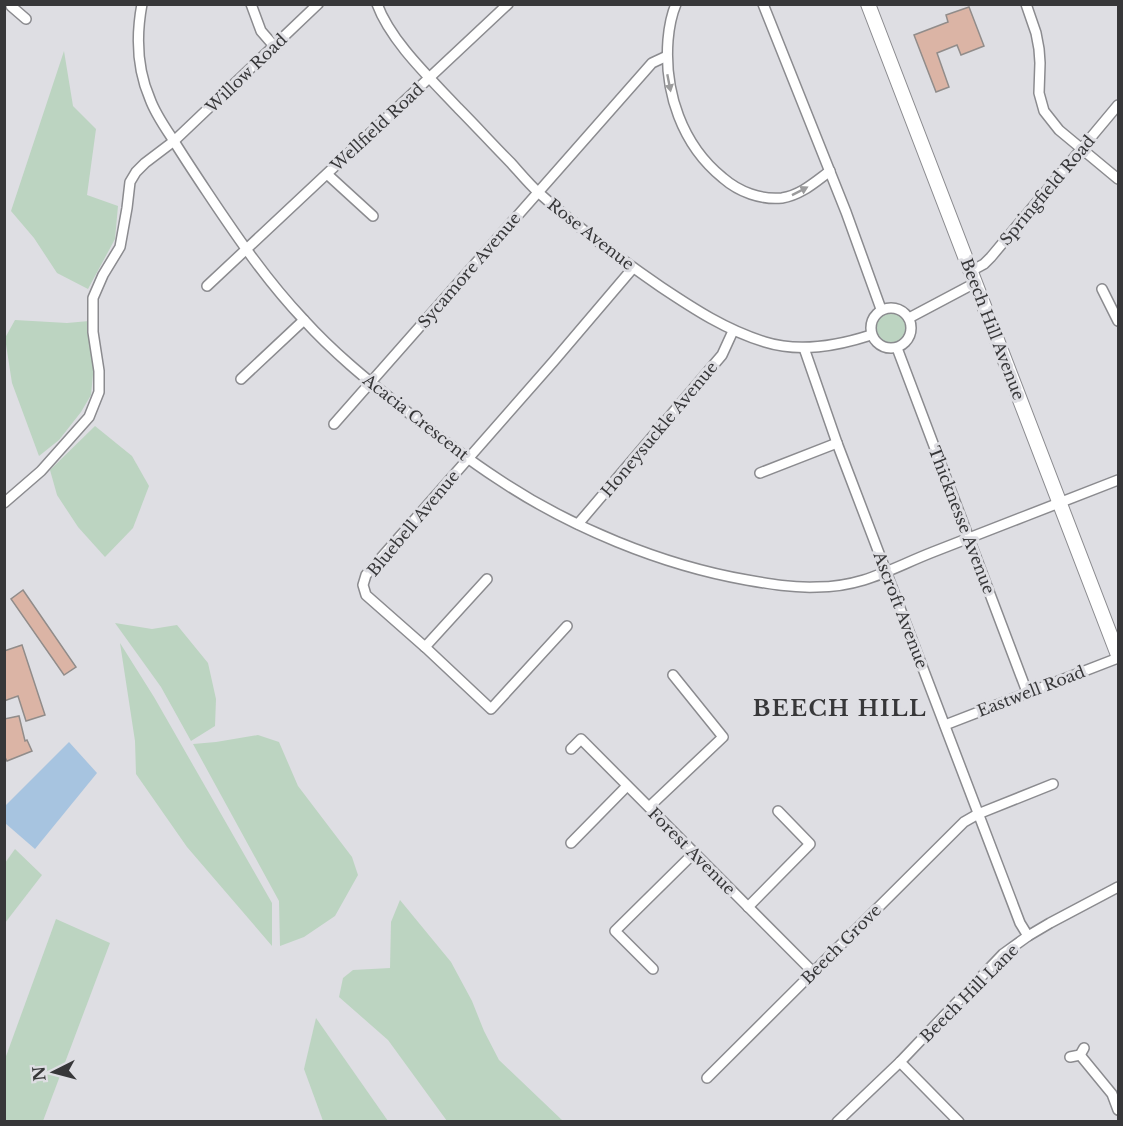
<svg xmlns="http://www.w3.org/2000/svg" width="1123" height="1126" font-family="'Libre Baskerville',serif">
	<rect width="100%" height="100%" fill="#dedee3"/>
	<g fill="#bcd4c1">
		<polygon points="64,51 73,106 96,129 87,195 118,206 115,239 88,289 57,273 34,238 11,211"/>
		<circle cx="891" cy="328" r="15"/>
		<polygon points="15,320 67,323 89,321 94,364 91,395 81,412 59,440 39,456 12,383 5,338"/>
		<polygon points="95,426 132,456 149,486 133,528 105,557 78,527 57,495 50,470"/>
		<polygon points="115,623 152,629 177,625 208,663 216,699 215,726 191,741 161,687"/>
		<polygon points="120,643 154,697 272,903 272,946 187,847 136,774 135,741"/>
		<polygon points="258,735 279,742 298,786 352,857 358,875 335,916 304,937 280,946 279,901 193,744 216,742"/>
		<polygon points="15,849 42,875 5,923 5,863"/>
		<polygon points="400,900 451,962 472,1001 484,1031 499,1060 563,1121 447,1121 388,1040 339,997 343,978 353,970 390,968 391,922"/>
		<polygon points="56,919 110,943 43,1121 5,1121 5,1059"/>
		<polygon points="316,1018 388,1121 323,1121 304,1069"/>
	</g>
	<polygon fill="#a7c4e0" points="69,742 97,773 35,849 5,823 5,806"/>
	<g fill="#dbb4a5" stroke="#918c8a" stroke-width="1.5">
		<polygon points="969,7 984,46 961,55 957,45 937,53 949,87 936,92 914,35 948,22 946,15"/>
		<polygon points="23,590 76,667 64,675 11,599"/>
		<polygon points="22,645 45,715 26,721 18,696 4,701 4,651"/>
		<polygon points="19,716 25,741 27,740 32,751 7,761 4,756 4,719"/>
	</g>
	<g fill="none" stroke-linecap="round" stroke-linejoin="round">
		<g stroke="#8b8b8f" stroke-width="12">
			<g id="street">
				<path d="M 142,4 C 136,36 137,69 150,99 C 155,113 164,126 172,138 C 183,156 195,174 207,192 C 237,237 267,281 304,320 C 333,352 366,379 400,406 C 431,431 464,457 498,479 C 570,527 661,565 747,580 C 770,584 793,588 817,587 C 863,587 892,568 933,552 C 995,528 1056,504 1118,480"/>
				<polyline points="251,4 261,31 274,46"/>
				<path d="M 377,4 C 391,42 431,79 458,108 C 476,126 493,145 511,163 C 520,173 529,184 539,193 C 577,227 619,258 661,287 C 694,309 726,330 765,342 C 800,353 837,346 871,335"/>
				<path d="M 676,4 C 671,16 669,28 668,40 C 664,92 682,145 723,178 C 739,192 761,200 782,198 C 801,195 815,182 830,171"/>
				<polyline points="763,4 846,212 881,309"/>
				<polyline points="1026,4 1036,33 1039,49 1040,63 1039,93 1044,111 1059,130 1118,179"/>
				<polyline points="11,6 26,19"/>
				<polyline points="327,174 373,216"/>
				<polyline points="971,271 984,264 991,257 1118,105"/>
				<polyline points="207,286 508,4"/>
				<polyline points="1102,289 1118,321"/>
				<circle cx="891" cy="328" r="20"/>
				<polyline points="909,318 975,283"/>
				<polyline points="804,348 837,443 1020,923 1028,936"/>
				<polyline points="897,348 1027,692"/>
				<polyline points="241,379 304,320"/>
				<polyline points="334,424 652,63 667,56"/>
				<polyline points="760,473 837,443"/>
				<polyline points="4,503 41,471 89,417 99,392 99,371 93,332 93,298 103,275 120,247 127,208 130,182 136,172 145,163 174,141 318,4"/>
				<polyline points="578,524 722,355 733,331"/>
				<polyline points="567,626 491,709 425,647 366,595 363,585 366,575 553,362 633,268"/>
				<polyline points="425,647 487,579"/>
				<polyline points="945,725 1118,658"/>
				<polyline points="571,749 581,739 813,972"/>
				<polyline points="649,807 723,737 673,675"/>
				<polyline points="571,843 627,786"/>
				<polyline points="748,907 810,844 778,811"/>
				<polyline points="653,969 615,931 694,853"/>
				<polyline points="1080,1055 1112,1094 1118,1110"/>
				<polyline points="1070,1057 1080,1055 1084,1048"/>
				<polyline points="900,1062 959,1122"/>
				<polyline points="707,1078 964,822 978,814 1053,784"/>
				<polyline points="837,1122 900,1062 1003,954 1028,936 1050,923 1118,887"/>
			</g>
		</g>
		<g stroke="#8b8b8f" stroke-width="16">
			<polyline id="secondary" points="868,4 1118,655"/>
		</g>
		<use href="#street" stroke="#fff" stroke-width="9"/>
		<use href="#secondary" stroke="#fff" stroke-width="14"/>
	</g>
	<defs><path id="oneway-solid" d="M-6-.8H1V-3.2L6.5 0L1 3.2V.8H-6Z" transform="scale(1.5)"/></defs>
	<g fill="#9b9b9c">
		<use href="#oneway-solid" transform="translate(669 83) rotate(79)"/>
		<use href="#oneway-solid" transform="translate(800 191) rotate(-27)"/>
	</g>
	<g text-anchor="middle" stroke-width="6" stroke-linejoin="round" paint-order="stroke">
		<g font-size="16" fill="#373739" stroke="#dedee3">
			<text transform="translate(246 73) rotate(-44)" y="6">Willow Road</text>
			<text transform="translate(377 127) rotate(-43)" y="6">Wellfield Road</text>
			<text transform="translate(1047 190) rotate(-50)" y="6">Springfield Road</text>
			<text transform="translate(591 234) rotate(38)" y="6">Rose Avenue</text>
			<text transform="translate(469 270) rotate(-49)" y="6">Sycamore Avenue</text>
			<text transform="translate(993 329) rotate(69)" y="6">Beech Hill Avenue</text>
			<text transform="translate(416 417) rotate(38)" y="6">Acacia Crescent</text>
			<text transform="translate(659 429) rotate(-50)" y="6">Honeysuckle Avenue</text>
			<text transform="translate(962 520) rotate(69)" y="6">Thicknesse Avenue</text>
			<text transform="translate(413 523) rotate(-50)" y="6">Bluebell Avenue</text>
			<text transform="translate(901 610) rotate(69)" y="6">Ascroft Avenue</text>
			<text transform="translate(1031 691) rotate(-21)" y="6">Eastwell Road</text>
			<text transform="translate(692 851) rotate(45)" y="6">Forest Avenue</text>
			<text transform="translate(841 944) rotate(-45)" y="6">Beech Grove</text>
			<text transform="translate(969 993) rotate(-45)" y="6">Beech Hill Lane</text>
		</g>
		<g font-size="22" font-weight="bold" letter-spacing="1.5" fill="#373739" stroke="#dedee3">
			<text x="840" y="716">BEECH HILL</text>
		</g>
	</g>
	<rect width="1123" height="1126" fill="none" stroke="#373739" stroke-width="12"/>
	<g transform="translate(54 1072) rotate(264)" stroke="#dedee3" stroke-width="4.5" paint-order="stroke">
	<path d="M0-4.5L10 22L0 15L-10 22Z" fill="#373739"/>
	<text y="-9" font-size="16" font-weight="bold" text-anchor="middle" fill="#373739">N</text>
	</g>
</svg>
